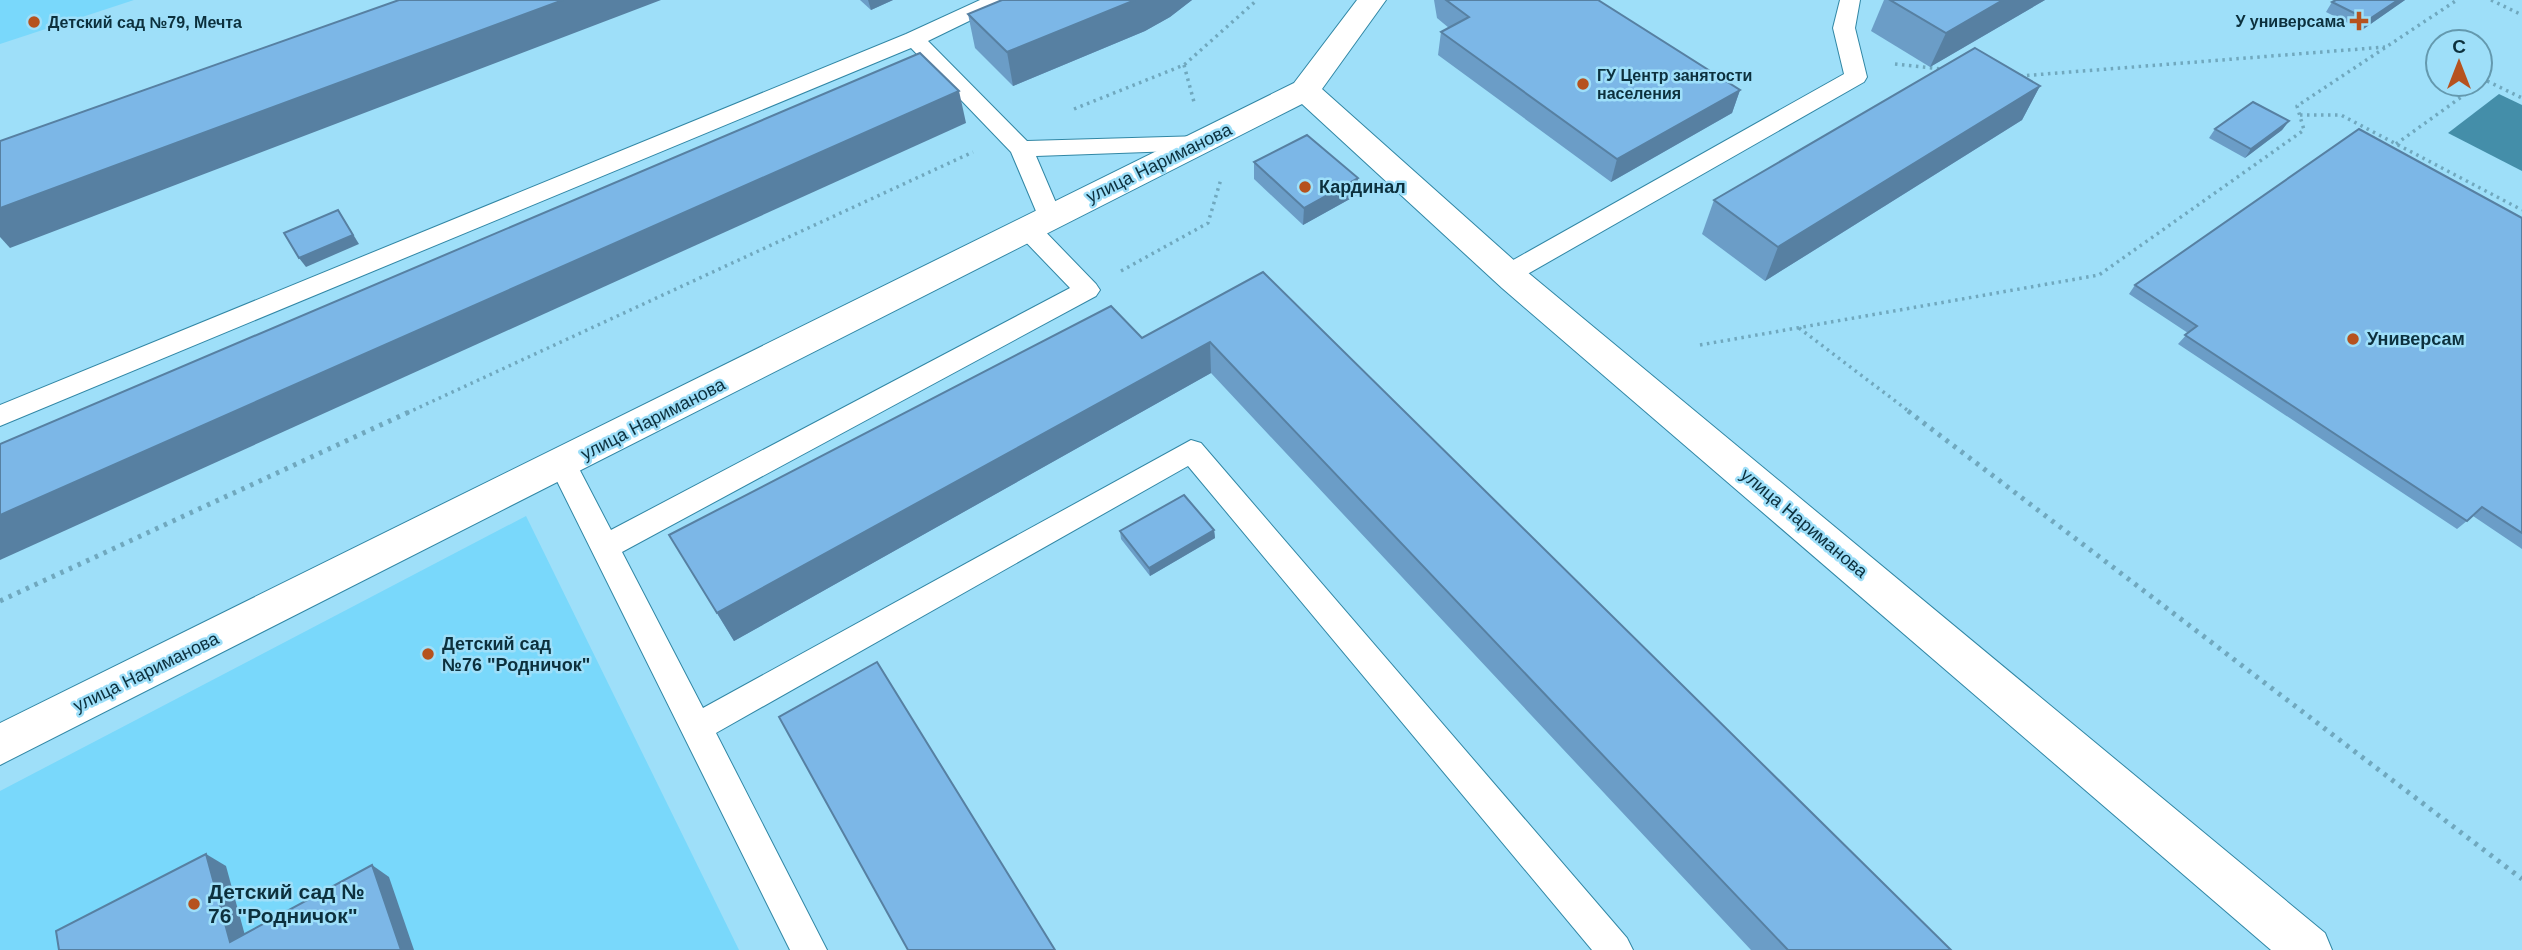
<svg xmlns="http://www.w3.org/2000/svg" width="2522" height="950" font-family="Arial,sans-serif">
	<rect width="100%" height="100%" fill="#9edff9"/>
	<g fill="#79d8fb">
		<polygon points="0,0 134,0 0,44"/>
		<polygon points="526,516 739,950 0,950 0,791"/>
	</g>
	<polygon fill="#448ea9" points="2499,94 2522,105 2522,171 2448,133"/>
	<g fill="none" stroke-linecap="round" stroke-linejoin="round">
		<g stroke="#3187a5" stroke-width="2">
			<g id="lane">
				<polygon points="980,0 1007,0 1004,4 928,41 1027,141 1202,136 1210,138 1213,143 1210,148 1202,150 1036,156 1062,217 1059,223 1041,223 1011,152 911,48 0,426 0,405 906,34"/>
				<polygon points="1840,0 1860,0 1855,28 1867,77 1864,82 1517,280 1508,283 1499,280 1496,274 1499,268 1844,74 1833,28"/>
				<polygon points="1027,220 1036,222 1096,284 1100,290 1096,296 622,552 703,708 1191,440 1201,443 1627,938 1633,950 1592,950 1188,466 716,733 827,950 790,950 549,465 553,457 563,454 573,457 611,530 1070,288 1018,234 1015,228 1018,222"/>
			</g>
		</g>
		<g stroke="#3187a5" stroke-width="2">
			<polygon id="street" points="1357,0 1386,0 1322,89 1526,271 2325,933 2332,950 2271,950 1502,288 1302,104 0,765 0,723 1294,83"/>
		</g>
		<g stroke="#70a8be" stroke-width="3.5" stroke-dasharray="2.5 4.5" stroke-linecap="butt">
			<polyline points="2491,0 2522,15"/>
			<polyline points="1895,64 1942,69"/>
			<polyline points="1184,65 1194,102"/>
			<polyline points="2020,76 2385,47"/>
			<polyline points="1074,109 1184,65 1257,0"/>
			<polyline points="2300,115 2341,115 2522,210"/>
			<polyline points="2396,144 2485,80 2522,98"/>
			<polyline points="1121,271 1208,223 1221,179"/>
			<polyline points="1799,328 1911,413"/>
			<polyline points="1700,345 2099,275 2304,130 2297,106 2457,0"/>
			<polyline points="407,413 973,152"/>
		</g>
		<g stroke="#70a8be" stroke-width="5" stroke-dasharray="3.5 6" stroke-linecap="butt">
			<polyline points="1908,411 2522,879"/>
			<polyline points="0,601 411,411"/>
		</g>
		<use href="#lane" fill="#fff" fill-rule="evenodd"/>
		<use href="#street" fill="#fff" fill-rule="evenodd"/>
	</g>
	<g fill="#6b9dc7">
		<polygon points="860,0 893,0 871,10"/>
		<polygon points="1002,0 1192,0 1170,17 1145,31 1013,86 975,48 968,14"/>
		<polygon points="1434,0 1598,0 1740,90 1732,113 1611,182 1438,55 1441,32 1449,28 1437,18"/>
		<polygon points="1884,0 2045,0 1930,67 1871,31"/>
		<polygon points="2336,0 2405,0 2362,30 2326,12 2332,2"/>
		<polygon points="2040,86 2022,120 1765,281 1702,234 1714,200"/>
		<polygon points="2289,121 2282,130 2245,158 2209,138 2215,129"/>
		<polygon points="1254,162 1357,195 1303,225 1254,179"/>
		<polygon points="2522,218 2522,549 2473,516 2457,529 2178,344 2188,333 2129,294 2135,285"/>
		<polygon points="1263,272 1951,950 1751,950 1211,373 734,641 669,535 1142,338"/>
		<polygon points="1214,530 1215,538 1150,576 1121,539 1120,531"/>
	</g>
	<g fill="#5780a2">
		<polygon points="563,0 661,0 10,248 0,237 0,208"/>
		<polygon points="868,0 893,0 871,10"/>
		<polygon points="1135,0 1192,0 1170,17 1145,31 1013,86 1007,52"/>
		<polygon points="2003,0 2045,0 1930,67 1946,33"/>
		<polygon points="2398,0 2405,0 2362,30 2368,20"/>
		<polygon points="2040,86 2022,120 1765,281 1778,247"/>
		<polygon points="1740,90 1732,113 1611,182 1617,159"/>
		<polygon points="959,91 966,123 0,560 0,515"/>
		<polygon points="2289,121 2282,130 2245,158 2251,149"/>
		<polygon points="1358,178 1357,195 1303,225 1304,208"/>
		<polygon points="338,210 359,244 306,267 299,258"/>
		<polygon points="1210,342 1211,373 734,641 717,613"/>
		<polygon points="1214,530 1215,538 1150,576 1149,568"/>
		<polygon points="206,854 226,866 249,950 230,942"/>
		<polygon points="372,865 389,877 414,950 401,950"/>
	</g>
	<g fill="#7cb7e7" stroke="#5780a2" stroke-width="2">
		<polygon points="399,0 563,0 0,208 0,141"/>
		<polygon points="1002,0 1135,0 1007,52 968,14"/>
		<polygon points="1446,0 1598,0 1740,90 1617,159 1441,32 1469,17"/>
		<polygon points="1890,0 2003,0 1946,33"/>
		<polygon points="2336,0 2398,0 2368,20 2332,2"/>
		<polygon points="1975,48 2040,86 1778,247 1714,200"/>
		<polygon points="920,53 959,91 0,515 0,444"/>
		<polygon points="2253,102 2289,121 2251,149 2215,129"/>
		<polygon points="2359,129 2522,218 2522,533 2482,507 2467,521 2185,335 2197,326 2135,285"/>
		<polygon points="1307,135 1358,178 1304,208 1254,162"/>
		<polygon points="338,210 353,235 299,258 284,233"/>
		<polygon points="1263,272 1951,950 1788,950 1210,342 717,613 669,535 1111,306 1142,338"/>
		<polygon points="1184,495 1214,530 1149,568 1120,531"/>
		<polygon points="877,662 1055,950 908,950 779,717"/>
		<polygon points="206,854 230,942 372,865 401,950 59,950 56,931"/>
	</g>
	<g fill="#b6521e" stroke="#9edff9" stroke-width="2.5">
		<path d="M2355.5 10.5h7v7h7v7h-7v7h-7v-7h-7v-7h7z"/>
		<circle cx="34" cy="22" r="7"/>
		<circle cx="1583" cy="84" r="7"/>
		<circle cx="1305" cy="187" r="7"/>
		<circle cx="2353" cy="339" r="7"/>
		<circle cx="428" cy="654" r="7"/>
		<circle cx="194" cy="904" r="7"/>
	</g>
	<g text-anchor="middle" stroke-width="5" stroke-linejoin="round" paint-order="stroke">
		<g font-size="16" font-weight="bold" fill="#0c303d" stroke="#9edff9" text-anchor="start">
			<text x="2345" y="27" text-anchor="end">У универсама</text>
			<text x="48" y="28">Детский сад №79, Мечта</text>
			<text x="1597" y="81">ГУ Центр занятости<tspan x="1597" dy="18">населения</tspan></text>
		</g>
		<g font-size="18" fill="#0c303d" stroke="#9edff9">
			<text transform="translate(1159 163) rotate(-26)" y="6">улица Нариманова</text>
			<text transform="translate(653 419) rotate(-27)" y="6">улица Нариманова</text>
			<text transform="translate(1804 523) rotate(40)" y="6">улица Нариманова</text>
			<text transform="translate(146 672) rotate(-26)" y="6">улица Нариманова</text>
		</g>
		<g font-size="18" font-weight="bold" fill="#0c303d" stroke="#9edff9" text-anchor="start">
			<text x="1319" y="193">Кардинал</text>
			<text x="2367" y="345">Универсам</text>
			<text x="442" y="650">Детский сад<tspan x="442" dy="21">№76 "Родничок"</tspan></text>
		</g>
		<g font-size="21" font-weight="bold" fill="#0c303d" stroke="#9edff9" text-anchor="start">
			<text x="208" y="899">Детский сад №<tspan x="208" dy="24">76 "Родничок"</tspan></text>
		</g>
	</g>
	<g transform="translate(2459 63)"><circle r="33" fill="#9edff9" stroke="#6499ae" stroke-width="2"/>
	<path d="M0-5L12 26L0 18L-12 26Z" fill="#b6521e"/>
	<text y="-10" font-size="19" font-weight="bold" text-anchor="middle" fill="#0c303d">С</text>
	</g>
</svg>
